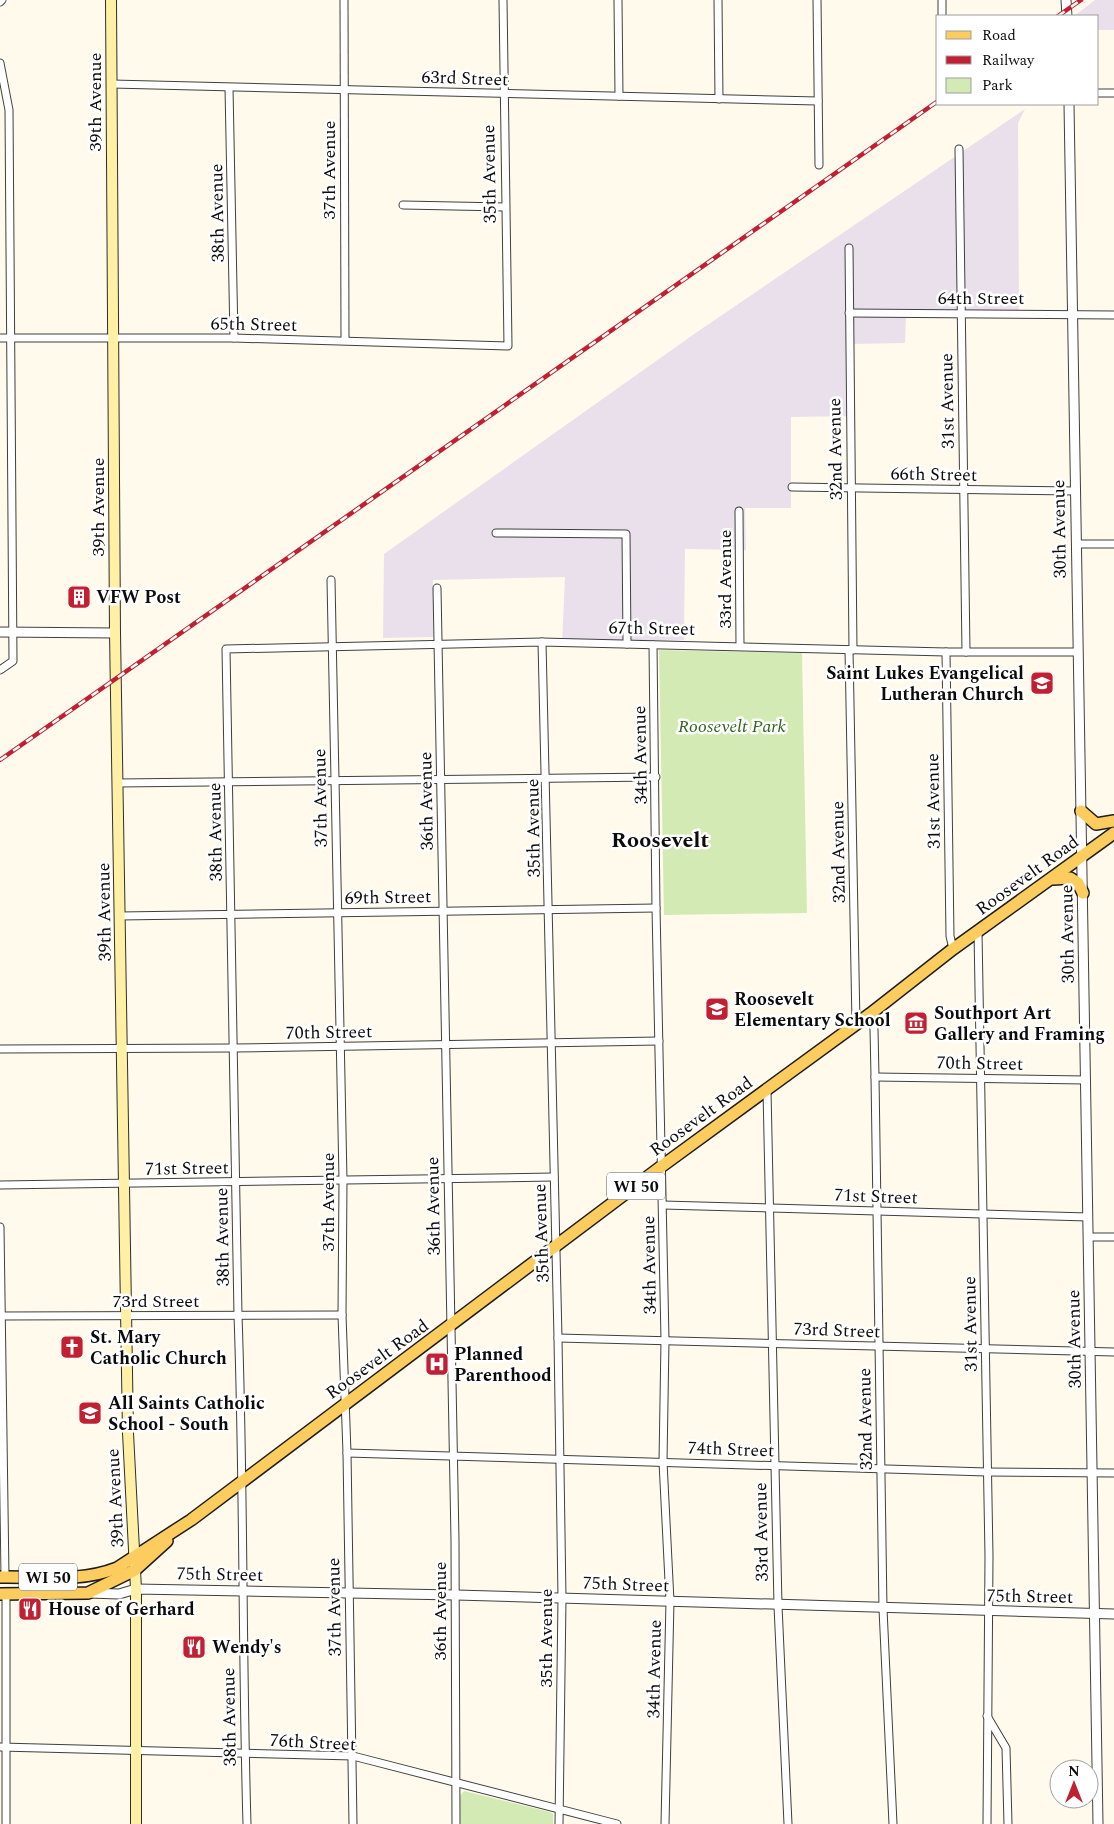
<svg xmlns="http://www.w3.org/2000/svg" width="1114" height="1824" font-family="Spectral,serif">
	<rect width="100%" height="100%" fill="#fffaeb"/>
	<g fill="#eae0ec">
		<polygon points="1095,0 1114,0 1114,30 1098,30 1098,16 1074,16"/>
		<polygon points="1025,109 1018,123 1019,318 906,317 905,343 853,344 854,416 791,417 791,508 745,508 746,550 685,549 684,640 562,645 565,577 433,580 433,637 383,638 384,554 697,332"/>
	</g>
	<g fill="#d4eab4">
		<polygon points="659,650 802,653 807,913 664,915"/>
		<polygon points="464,1791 550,1812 553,1814 553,1824 459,1824 459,1797"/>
	</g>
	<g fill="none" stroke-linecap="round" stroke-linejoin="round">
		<g stroke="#3f3f3f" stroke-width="9">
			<g id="minor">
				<polyline points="344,0 345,340"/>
				<polyline points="618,0 619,96"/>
				<polyline points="718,0 719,99"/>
				<polyline points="817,0 819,165"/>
				<polyline points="942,0 942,16"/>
				<polyline points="0,2 2,0"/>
				<polyline points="0,63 9,110 13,661 0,670"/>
				<polyline points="112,84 818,101"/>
				<polyline points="229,88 234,338"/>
				<polyline points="1098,93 1114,93"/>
				<polyline points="959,149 966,652"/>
				<polyline points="403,205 505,207"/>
				<polyline points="849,248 853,650"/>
				<polyline points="849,313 1114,315"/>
				<polyline points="0,338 234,338 508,346 503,0"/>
				<polyline points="792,487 1075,491"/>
				<polyline points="739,511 740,646"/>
				<polyline points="496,533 626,534 627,644"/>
				<polyline points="1076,544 1114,544"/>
				<polyline points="331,580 343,1180 342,1315 347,1453 353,1824"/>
				<polyline points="437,588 455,1540 456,1824"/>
				<polyline points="542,642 558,1338 562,1598 559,1824"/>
				<polyline points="653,645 656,908 665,1340 663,1462 670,1601 665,1824"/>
				<polyline points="849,650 856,1024"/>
				<polyline points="946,652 950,936 953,949"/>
				<polyline points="118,783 656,777"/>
				<polyline points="120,916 656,908"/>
				<polyline points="978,932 989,1556 987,1824"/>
				<polyline points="870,1014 874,1029 875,1077 883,1609 893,1824"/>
				<polyline points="0,1049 234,1048 659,1041"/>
				<polyline points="875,1077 1085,1080"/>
				<polyline points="767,1090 778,1606 788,1824"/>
				<polyline points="0,1185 554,1177"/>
				<polyline points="663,1205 1088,1217"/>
				<polyline points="0,1227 5,1577"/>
				<polyline points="1089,1237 1114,1237"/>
				<polyline points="0,1316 342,1315"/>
				<polyline points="558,1338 1114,1352"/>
				<polyline points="347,1453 987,1472 1114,1473"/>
				<polyline points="6,1594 6,1824"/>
				<polyline points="987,1716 1006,1748 1008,1824"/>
				<polyline points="0,1747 353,1756 617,1824"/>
				<path d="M 247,1824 C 242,1654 244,1485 238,1315 L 226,649 L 542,642 L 946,652 L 1078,652"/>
			</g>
		</g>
		<g stroke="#3f3f3f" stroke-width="11">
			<g id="tertiary">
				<polyline points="1066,0 1067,16"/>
				<polyline points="1069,104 1098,1824"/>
				<polyline points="0,632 115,633"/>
				<polyline points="88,1593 119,1594 136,1589 456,1595 1114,1614"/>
			</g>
		</g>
		<g stroke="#2e2e2e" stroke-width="12">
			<polyline id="secondary" points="111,0 115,633 128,1433 136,1589 136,1824"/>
		</g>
		<g stroke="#1d1d1d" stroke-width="14">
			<g id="primary">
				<polyline points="1081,811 1096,824 1114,821"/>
				<polyline points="1053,879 1070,878 1078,883 1083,893"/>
				<path d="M 0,1577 C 39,1576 79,1583 117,1568 L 191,1520 L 662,1166 L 870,1014 L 953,949 L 1114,833"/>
				<polyline points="0,1594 88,1593 135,1570 167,1541"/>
			</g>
		</g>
		<use href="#minor" stroke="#fff" stroke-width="7"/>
		<use href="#tertiary" stroke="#fff" stroke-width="9"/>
		<use href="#secondary" stroke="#fff0a6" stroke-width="10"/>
		<use href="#primary" stroke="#fdcc5e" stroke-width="11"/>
		<g stroke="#c02032" stroke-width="4.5">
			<g id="rail">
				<polyline points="1058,16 1081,0"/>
				<polyline points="0,760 938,101"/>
			</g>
		</g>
		<use href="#rail" stroke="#fff" stroke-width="2.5" stroke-dasharray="8" stroke-linecap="butt"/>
	</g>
	<defs>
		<g id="building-square" transform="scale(1.25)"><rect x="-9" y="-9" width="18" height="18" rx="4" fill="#c02032" stroke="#fff"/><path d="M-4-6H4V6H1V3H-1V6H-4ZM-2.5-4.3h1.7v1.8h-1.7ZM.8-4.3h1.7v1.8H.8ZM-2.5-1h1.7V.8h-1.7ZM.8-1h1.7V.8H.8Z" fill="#fff"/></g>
		<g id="school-square" transform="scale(1.25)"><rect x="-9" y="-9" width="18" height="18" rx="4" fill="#c02032" stroke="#fff"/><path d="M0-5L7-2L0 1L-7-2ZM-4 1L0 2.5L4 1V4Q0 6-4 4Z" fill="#fff"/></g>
		<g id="museum-square" transform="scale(1.25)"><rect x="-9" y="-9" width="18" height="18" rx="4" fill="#c02032" stroke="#fff"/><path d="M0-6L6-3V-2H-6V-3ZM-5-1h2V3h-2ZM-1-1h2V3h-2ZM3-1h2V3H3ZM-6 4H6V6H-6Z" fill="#fff"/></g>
		<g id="church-square" transform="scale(1.25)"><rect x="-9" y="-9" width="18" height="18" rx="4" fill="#c02032" stroke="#fff"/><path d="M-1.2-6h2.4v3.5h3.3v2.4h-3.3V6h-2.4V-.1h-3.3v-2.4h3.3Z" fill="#fff"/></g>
		<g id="hospital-square" transform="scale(1.25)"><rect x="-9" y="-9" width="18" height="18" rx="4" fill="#c02032" stroke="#fff"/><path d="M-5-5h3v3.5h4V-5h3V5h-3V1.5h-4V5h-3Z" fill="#fff"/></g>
		<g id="restaurant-square" transform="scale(1.25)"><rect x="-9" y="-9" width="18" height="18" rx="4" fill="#c02032" stroke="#fff"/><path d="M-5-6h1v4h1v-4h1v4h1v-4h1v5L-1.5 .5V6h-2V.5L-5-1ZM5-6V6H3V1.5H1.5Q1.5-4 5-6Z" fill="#fff"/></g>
	</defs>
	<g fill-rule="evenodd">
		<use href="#building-square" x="79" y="597"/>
		<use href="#school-square" x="1042" y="683"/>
		<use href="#school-square" x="717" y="1009"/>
		<use href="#museum-square" x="916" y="1023"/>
		<use href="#church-square" x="72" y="1347"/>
		<use href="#hospital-square" x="437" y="1364"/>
		<use href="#school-square" x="90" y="1413"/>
		<use href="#restaurant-square" x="30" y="1609"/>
		<use href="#restaurant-square" x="194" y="1647"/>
	</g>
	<g text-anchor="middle" stroke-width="5" stroke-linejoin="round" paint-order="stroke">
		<g fill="#fff" stroke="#555" stroke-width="1">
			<rect x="607" y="1172.5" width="58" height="27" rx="4"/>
			<rect x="19" y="1563.5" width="58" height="27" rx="4"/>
		</g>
		<g font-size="16" font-weight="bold" fill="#0c0c0c">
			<text x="636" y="1192">WI 50</text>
			<text x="48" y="1583">WI 50</text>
		</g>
		<g font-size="18" fill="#0c0c0c" stroke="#fff">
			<text transform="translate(465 78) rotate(2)" y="6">63rd Street</text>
			<text transform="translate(95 102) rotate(-90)" y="6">39th Avenue</text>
			<text transform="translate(329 170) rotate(-90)" y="6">37th Avenue</text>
			<text transform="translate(489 174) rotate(-91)" y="6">35th Avenue</text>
			<text transform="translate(217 213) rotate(-91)" y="6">38th Avenue</text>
			<text x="981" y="304">64th Street</text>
			<text transform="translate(254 324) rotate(1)" y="6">65th Street</text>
			<text transform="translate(947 401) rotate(-91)" y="6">31st Avenue</text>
			<text transform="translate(835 449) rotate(-91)" y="6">32nd Avenue</text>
			<text transform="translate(934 474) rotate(1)" y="6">66th Street</text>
			<text transform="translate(98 507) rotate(-90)" y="6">39th Avenue</text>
			<text transform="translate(1059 529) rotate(-91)" y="6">30th Avenue</text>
			<text transform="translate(725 579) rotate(-90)" y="6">33rd Avenue</text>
			<text transform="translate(652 628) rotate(1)" y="6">67th Street</text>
			<text transform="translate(640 755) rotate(-91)" y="6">34th Avenue</text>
			<text transform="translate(320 798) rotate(-91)" y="6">37th Avenue</text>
			<text transform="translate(426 801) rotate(-91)" y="6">36th Avenue</text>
			<text transform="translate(933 801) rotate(-91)" y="6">31st Avenue</text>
			<text transform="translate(533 828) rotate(-91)" y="6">35th Avenue</text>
			<text transform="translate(215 832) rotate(-91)" y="6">38th Avenue</text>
			<text transform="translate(838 852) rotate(-91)" y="6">32nd Avenue</text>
			<text transform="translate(1027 875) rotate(-36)" y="6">Roosevelt Road</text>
			<text transform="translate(388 897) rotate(-1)" y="6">69th Street</text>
			<text transform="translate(104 912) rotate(-91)" y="6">39th Avenue</text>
			<text transform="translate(1067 934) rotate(-91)" y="6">30th Avenue</text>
			<text transform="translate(329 1032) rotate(-1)" y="6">70th Street</text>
			<text transform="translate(980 1063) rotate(1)" y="6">70th Street</text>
			<text transform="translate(701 1116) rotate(-36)" y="6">Roosevelt Road</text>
			<text transform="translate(187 1168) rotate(-1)" y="6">71st Street</text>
			<text transform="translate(876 1196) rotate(2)" y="6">71st Street</text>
			<text transform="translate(328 1202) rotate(-90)" y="6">37th Avenue</text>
			<text transform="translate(433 1206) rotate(-91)" y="6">36th Avenue</text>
			<text transform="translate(541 1233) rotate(-92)" y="6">35th Avenue</text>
			<text transform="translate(222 1237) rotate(-91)" y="6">38th Avenue</text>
			<text transform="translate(649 1265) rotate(-91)" y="6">34th Avenue</text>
			<text x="156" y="1307">73rd Street</text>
			<text transform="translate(970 1324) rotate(-91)" y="6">31st Avenue</text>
			<text transform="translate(837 1330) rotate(2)" y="6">73rd Street</text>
			<text transform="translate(1074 1339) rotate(-91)" y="6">30th Avenue</text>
			<text transform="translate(377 1359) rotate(-36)" y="6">Roosevelt Road</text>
			<text transform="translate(865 1419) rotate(-91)" y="6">32nd Avenue</text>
			<text transform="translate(731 1449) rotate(2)" y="6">74th Street</text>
			<text transform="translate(115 1498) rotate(-93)" y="6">39th Avenue</text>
			<text transform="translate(761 1532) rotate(-91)" y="6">33rd Avenue</text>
			<text transform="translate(220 1574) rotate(1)" y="6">75th Street</text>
			<text transform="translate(626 1584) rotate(2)" y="6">75th Street</text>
			<text transform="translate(1030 1596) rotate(1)" y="6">75th Street</text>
			<text transform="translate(334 1607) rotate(-91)" y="6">37th Avenue</text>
			<text transform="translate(440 1611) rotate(-90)" y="6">36th Avenue</text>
			<text transform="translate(546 1638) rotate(-90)" y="6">35th Avenue</text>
			<text transform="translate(654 1669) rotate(-89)" y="6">34th Avenue</text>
			<text transform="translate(229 1717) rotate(-91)" y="6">38th Avenue</text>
			<text transform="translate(313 1742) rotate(3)" y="6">76th Street</text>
		</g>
		<g font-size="18" font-weight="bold" fill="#0c0c0c" stroke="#fff" text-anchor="start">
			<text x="96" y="603">VFW Post</text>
			<text x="1024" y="679" text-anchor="end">Saint Lukes Evangelical<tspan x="1024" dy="21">Lutheran Church</tspan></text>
			<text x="734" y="1005">Roosevelt<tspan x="734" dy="21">Elementary School</tspan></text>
			<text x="934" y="1019">Southport Art<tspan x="934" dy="21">Gallery and Framing</tspan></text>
			<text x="90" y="1343">St. Mary<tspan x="90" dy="21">Catholic Church</tspan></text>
			<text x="454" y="1360">Planned<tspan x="454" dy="21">Parenthood</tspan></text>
			<text x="108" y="1409">All Saints Catholic<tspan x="108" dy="21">School - South</tspan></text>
			<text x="48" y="1615">House of Gerhard</text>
			<text x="212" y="1653">Wendy's</text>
		</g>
		<g font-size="18" font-style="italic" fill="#2f651b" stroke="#fff">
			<text x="732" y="732">Roosevelt Park</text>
		</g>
		<g font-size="22" font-weight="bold" fill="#0c0c0c" stroke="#fff">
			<text x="660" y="847">Roosevelt</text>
		</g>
	</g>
	<rect x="936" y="15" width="162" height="90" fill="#ffffff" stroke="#9e9e9e"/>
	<rect x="946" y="31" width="25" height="8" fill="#fdcc5e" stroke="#9e9e9e"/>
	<text x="982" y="40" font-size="15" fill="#0c0c0c">Road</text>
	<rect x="946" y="56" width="25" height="8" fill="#c02032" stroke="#9e9e9e"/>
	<text x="982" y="65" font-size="15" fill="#0c0c0c">Railway</text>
	<rect x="946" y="78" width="25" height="15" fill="#d4eab4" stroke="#9e9e9e"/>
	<text x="982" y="90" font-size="15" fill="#0c0c0c">Park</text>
	<g transform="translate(1074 1784)"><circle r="24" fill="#ffffff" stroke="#9e9e9e"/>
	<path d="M0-4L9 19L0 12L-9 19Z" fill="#c02032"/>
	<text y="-8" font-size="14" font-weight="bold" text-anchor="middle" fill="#0c0c0c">N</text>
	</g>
</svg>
